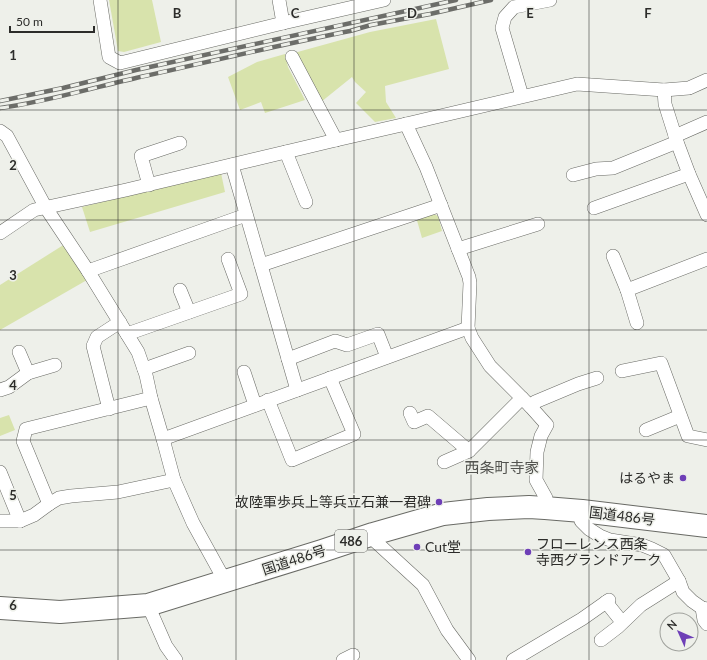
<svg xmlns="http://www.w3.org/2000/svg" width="707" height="660" font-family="Lato,'Noto Sans JP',sans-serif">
	<rect width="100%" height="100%" fill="#eef0ea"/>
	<g fill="#d8e3ac">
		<polygon points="109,0 152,0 161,42 124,52 118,51"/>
		<polygon points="436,19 449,69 385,86 386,102 396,118 375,122 356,103 366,92 355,82 352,77 321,102 294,53 370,32"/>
		<polygon points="285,54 288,67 305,100 265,113 261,102 240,110 228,77 257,62"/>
		<polygon points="221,173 225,192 90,232 82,207"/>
		<polygon points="429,212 438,216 442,231 422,238 416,217"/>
		<polygon points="65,244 87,280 0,330 0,285"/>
		<polygon points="9,415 15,430 0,436 0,418"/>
	</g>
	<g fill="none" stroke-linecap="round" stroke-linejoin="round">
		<g stroke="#696a65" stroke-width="14">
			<g id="street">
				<polyline points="100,0 109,57 120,63 283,23 384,0"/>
				<polyline points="279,0 283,23"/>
				<polyline points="292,57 336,140"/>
				<polyline points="664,90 665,104 677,142 689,174 707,215"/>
				<polyline points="522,96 502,28 505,17 514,7 550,0"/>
				<polyline points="406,124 426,167 469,277 470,283 468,328 472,338 490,366 530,406 547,425 541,436 537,452 536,480 546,498 545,508"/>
				<polyline points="0,131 7,136 46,208 88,271 138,352 146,375 151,398 163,439 174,480 193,523 225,581"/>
				<polyline points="675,136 707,122"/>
				<polyline points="286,152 306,202"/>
				<polyline points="232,165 297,390"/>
				<polyline points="573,175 596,169 613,168 677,142"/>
				<polyline points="149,185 141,156 180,143"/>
				<polyline points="594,208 689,174"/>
				<polyline points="0,233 34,210 126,190 336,140 406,124 577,84 664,90 689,88 707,80"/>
				<polyline points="458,249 538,224"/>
				<polyline points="613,256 627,290"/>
				<polyline points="261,265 441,205"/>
				<polyline points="88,271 246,215"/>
				<polyline points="180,290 189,312"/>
				<polyline points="637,323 627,290 707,259"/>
				<polyline points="127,334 241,294 228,259"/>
				<polyline points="19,352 28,373"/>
				<polyline points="288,359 335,341 347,345 378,334 387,357"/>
				<polyline points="144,369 189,353"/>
				<polyline points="622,371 661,363 688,436 707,440"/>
				<polyline points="244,372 255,405"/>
				<polyline points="0,390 9,387 28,373 55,365"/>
				<polyline points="268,400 292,460 354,434 330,378"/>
				<polyline points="530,406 535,402 578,384 597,378"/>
				<polyline points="109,409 93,346 97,337 120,322"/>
				<polyline points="410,413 414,422 428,416 469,451"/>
				<polyline points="646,430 680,416"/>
				<polyline points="163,439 468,328"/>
				<polyline points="444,462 469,451 522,398"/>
				<polyline points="0,472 20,521"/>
				<polyline points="49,504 23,441 26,429 151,398"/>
				<polyline points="582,511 581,521 589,529 600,536 610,540 642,545 652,549 664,555 679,581 683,592 692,601 702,608 707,609"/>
				<polyline points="0,521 20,521 34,515 49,504 59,498 71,496 118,492 174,480"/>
				<polyline points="373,534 375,541 423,585 447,630 469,660"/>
				<polyline points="606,602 622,622"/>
				<polyline points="148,605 166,646 176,660"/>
				<polyline points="702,608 704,620 707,624"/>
				<polyline points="601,640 618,627 641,605 679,581"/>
				<polyline points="343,660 353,655"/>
				<polyline points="513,660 582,619 609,600"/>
			</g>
		</g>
		<g stroke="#696a65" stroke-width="24">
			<polyline id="highway" points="0,608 60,612 148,605 322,551 373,534 443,514 488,509 529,507 545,508 582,511 707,526"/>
		</g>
		<use href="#street" stroke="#fff" stroke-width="13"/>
		<use href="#highway" stroke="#fff" stroke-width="22"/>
		<g stroke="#6c6d69" stroke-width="4.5">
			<g id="rail">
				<polyline points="0,101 63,88 136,70 456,0"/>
				<path d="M 0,108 C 46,102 91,88 136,78 C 208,62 279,45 350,31 L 371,25 L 430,14 L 491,0"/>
			</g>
		</g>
		<use href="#rail" stroke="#eef0ea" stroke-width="3" stroke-dasharray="9" stroke-linecap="butt"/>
	</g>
	<path fill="none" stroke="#2c2c2a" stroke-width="1" stroke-opacity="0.55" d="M 118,0 L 118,660M 236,0 L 236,660M 354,0 L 354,660M 471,0 L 471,660M 589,0 L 589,660M 0,110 L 707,110M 0,220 L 707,220M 0,330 L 707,330M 0,440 L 707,440M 0,550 L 707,550"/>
	<g fill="#6e3fb7" stroke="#eef0ea" stroke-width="1.5">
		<circle cx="683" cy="478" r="4"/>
		<circle cx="439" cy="502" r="4"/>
		<circle cx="417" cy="547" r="4"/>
		<circle cx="528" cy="552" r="4"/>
	</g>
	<g text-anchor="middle" stroke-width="3" stroke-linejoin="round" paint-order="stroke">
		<rect fill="#eef0ea" stroke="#666764" stroke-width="1" x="335" y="530" width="32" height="22" rx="3"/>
		<g font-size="13" font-weight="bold" fill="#2c2c2a">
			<text x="351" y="546">486</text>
		</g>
		<g font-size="14" fill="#2c2c2a" stroke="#eef0ea" text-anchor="end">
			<text x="675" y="483">はるやま</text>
			<text x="431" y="507">故陸軍歩兵上等兵立石兼一君碑</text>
			<text x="536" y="549" text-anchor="start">フローレンス西条<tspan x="536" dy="16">寺西グランドアーク</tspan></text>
			<text x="425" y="552" text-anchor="start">Cut堂</text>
		</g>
		<g font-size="14" fill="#2c2c2a" stroke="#eef0ea">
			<text transform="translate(622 516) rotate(7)" y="5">国道486号</text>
			<text transform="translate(294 560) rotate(-18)" y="5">国道486号</text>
		</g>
		<g font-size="15" fill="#52534f" stroke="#eef0ea">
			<text x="502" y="473">西条町寺家</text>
		</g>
	</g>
	<g font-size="13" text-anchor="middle" font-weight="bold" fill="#2c2c2a" stroke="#eef0ea" stroke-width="3" stroke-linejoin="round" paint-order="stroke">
		<text x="177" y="18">B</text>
		<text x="295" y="18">C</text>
		<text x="412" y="18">D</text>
		<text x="530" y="18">E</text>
		<text x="648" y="18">F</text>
		<text x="13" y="60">1</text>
		<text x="13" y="170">2</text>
		<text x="13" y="280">3</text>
		<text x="13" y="390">4</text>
		<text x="13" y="500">5</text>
		<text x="13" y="610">6</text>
	</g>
	<g transform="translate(679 632) rotate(315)"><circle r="19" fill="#eef0ea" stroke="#a0a29d"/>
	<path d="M0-3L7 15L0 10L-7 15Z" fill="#6e3fb7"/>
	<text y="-6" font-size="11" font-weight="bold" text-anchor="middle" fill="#2c2c2a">N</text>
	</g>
	<path d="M10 26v6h84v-6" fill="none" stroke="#2c2c2a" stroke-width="2"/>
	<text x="16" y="26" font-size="12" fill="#2c2c2a" stroke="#eef0ea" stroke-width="3" paint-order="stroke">50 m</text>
</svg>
